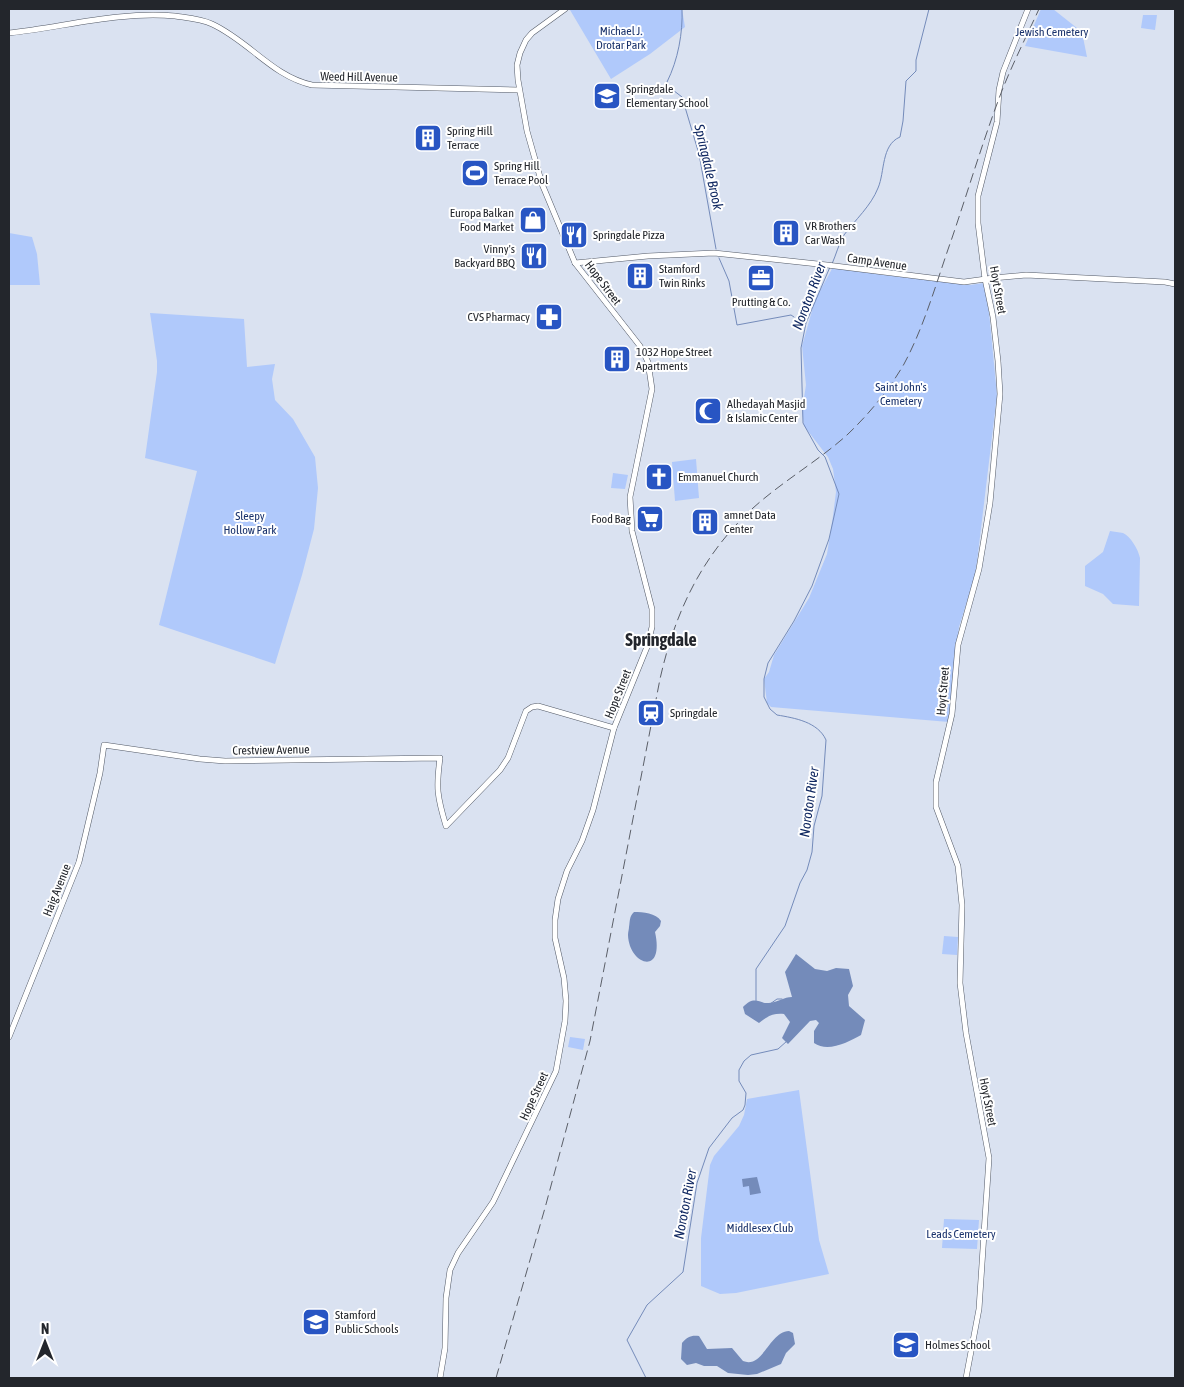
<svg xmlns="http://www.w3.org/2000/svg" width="1184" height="1387" font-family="'Asap Condensed',sans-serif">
	<rect width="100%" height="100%" fill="#dae2f1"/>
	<g fill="#b0c9fb">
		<polygon points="572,9 682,9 685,27 650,54 611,79 570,10"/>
		<polygon points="1041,9 1053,9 1082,32 1087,57 1025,46"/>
		<polygon points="1143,15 1157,15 1155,30 1141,28"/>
		<polygon points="9,233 32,237 37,254 40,285 9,285"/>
		<polygon points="833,267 883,275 970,285 984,283 989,312 997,395 977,562 975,576 959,627 949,722 771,707 767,703 764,679 769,672 774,655 809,598 827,554 833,516 836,492 833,469 828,457 804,426 802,411 806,385 802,346 815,300"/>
		<polygon points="150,313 244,319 247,367 275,364 272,379 275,400 293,419 315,457 318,488 314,529 302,575 275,664 159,625 197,471 145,458 157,372 157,361"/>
		<polygon points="696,459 699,498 675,501 672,462"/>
		<polygon points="613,473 628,475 625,489 611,488"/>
		<path d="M 1110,531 C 1114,532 1119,532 1123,533 C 1131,537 1138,549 1140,558 L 1139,606 L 1113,604 L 1103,594 L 1085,586 L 1085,566 L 1103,552 Z"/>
		<polygon points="944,936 958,937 957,955 942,954"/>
		<polygon points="570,1037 585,1039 583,1050 568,1047"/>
		<polygon points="799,1090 819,1240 829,1274 736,1293 720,1294 701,1286 701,1238 710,1165 714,1156 739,1126 744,1115 747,1099"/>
		<polygon points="944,1219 979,1220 977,1249 942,1248"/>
	</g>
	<g fill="#748bba">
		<polygon points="475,169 483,169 483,177 476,177 475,175 468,176 467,172"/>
		<path d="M 634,912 C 643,912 656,913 661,921 L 660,926 L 655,932 C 665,977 629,965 628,935 C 628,932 629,929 629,927 C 630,921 629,917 634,912 Z"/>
		<path d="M 796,954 L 815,969 L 827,971 L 836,968 L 849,969 L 853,986 L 848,995 L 849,1006 L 865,1020 L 861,1035 C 848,1042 828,1053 814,1043 L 814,1031 L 819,1023 L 816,1020 L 810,1021 L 788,1044 L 782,1038 L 790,1022 L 784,1014 C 773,1013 768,1016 759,1023 L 745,1014 L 743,1007 C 745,1005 747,1003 749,1002 C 757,998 762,1004 769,1003 C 778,1002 784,997 792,997 L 785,972 Z"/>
		<polygon points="757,1177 761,1193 750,1195 749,1186 743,1187 742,1179"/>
		<path d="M 789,1331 L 793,1333 L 795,1344 L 786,1353 L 781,1364 L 757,1374 L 748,1375 L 728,1373 L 717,1366 L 704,1366 L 696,1363 L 687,1365 L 681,1359 L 682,1343 C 687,1337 691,1335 699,1336 L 707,1349 L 732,1348 L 743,1361 C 763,1369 769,1332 789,1331 Z"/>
	</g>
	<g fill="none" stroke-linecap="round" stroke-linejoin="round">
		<g stroke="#748bba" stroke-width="1">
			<path d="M 682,9 C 683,33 678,60 667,82 L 669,87 L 682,97 L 699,154 L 716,249"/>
			<polyline points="719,258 729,281 737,325 791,315 794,317"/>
			<path d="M 832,264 C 836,255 839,243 844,235 C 855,220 871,206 878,188 C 885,172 881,145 900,137 L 903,121 L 906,81 L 916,71 L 916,60 L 929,9"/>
			<polyline points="801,320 805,323"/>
			<path d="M 756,1002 L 756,969 L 785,926 L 800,883 L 807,870 L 812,852 L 814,826 L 822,796 L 826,740 C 818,722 795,718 777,715 L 770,709 L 764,697 L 764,679 L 768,663 L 794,621 L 812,586 L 829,539 L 839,494 L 825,457 L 818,450 L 803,423 L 801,348 L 806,323 L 830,267"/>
			<polyline points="770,1004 777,999 782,999"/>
			<polyline points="646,1378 627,1340 647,1305 683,1272 697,1183 709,1148 732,1118 743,1110 745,1105 746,1093 739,1081 739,1070 744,1061 751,1055 778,1049 787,1041"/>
		</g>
		<g stroke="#525966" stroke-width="6">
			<g id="secondary">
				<path d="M 9,33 C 64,27 119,11 175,16 C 188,18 201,19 212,24 C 249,41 272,76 312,85 L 519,90"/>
				<polyline points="575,263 648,256 714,253 827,265 964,282 993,278 1026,275 1165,282 1175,284"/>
				<path d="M 9,1037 L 79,862 L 100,773 L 104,745 L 200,759 L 225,761 L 440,758 C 436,788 437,796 446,826 L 500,770 L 508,758 L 526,711 L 532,707 L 538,706 L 614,728"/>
				<polyline points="440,1378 445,1348 446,1298 450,1270 458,1253 493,1202 556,1071 565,1021 566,1001 564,978 555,938 555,920 558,899 567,871 582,841 593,810 614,728 647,647 652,627 652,609 632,531 630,497 652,389 648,362 640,346 575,263 542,184 527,131 518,80 517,65 520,53 526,40 532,33 565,9"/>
			</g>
		</g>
		<g stroke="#525966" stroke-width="6">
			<polyline id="primary" points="966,1378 979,1309 989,1158 966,1033 960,983 962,905 958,866 936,807 936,782 952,714 958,645 979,569 990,503 1000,394 998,361 993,317 985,279 978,223 978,196 997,122 999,90 1003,72 1028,9"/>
		</g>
		<use href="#secondary" stroke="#fff" stroke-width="5"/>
		<use href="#primary" stroke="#fff" stroke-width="5"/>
		<path stroke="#5b5f68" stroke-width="1" stroke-dasharray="10 5" stroke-linecap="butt" d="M 496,1378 L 545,1208 L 590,1041 L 660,679 C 675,612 702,555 753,508 C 783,481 818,461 847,435 C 869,414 889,390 904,364 C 925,325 937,280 952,238 C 969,188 984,137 1003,88 C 1014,61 1027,35 1039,9"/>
	</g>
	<defs>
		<g id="school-square" transform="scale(1.4375)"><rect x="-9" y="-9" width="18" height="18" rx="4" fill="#2855c3" stroke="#fff"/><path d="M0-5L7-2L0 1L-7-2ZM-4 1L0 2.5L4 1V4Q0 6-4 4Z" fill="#fff"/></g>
		<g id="building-square" transform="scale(1.4375)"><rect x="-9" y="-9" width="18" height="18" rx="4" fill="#2855c3" stroke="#fff"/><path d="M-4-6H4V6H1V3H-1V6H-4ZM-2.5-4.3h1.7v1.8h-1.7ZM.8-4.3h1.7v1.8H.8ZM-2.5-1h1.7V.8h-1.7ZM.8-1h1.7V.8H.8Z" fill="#fff"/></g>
		<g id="stadium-square" transform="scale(1.4375)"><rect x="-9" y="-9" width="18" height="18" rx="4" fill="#2855c3" stroke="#fff"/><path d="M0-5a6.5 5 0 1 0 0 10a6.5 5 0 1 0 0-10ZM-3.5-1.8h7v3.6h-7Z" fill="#fff"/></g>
		<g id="shop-square" transform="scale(1.4375)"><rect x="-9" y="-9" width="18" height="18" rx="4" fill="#2855c3" stroke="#fff"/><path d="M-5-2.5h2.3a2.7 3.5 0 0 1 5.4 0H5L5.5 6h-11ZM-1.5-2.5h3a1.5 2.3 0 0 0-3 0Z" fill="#fff"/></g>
		<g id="restaurant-square" transform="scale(1.4375)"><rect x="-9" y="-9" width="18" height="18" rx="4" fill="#2855c3" stroke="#fff"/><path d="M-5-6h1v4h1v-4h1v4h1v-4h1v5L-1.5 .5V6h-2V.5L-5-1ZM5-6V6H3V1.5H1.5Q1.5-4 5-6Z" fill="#fff"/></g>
		<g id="office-square" transform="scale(1.4375)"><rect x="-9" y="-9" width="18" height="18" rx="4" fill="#2855c3" stroke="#fff"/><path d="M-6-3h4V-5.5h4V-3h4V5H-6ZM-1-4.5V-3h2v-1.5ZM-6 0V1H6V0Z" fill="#fff"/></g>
		<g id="pharmacy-square" transform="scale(1.4375)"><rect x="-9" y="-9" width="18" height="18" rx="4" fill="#2855c3" stroke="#fff"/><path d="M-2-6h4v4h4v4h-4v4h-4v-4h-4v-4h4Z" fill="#fff"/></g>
		<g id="mosque-square" transform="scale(1.4375)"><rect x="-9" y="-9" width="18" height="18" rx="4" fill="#2855c3" stroke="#fff"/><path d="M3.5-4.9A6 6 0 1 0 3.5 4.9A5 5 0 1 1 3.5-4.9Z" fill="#fff"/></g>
		<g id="church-square" transform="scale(1.4375)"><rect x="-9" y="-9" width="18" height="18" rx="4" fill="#2855c3" stroke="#fff"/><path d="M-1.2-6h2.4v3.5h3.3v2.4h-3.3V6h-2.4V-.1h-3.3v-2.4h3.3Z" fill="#fff"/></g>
		<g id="supermarket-square" transform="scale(1.4375)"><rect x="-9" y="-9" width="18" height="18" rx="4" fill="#2855c3" stroke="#fff"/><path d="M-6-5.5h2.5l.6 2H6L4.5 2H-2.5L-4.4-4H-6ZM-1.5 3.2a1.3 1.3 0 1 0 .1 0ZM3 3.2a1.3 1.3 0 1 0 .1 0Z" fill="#fff"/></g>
		<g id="station-square" transform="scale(1.4375)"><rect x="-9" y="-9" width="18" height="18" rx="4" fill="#2855c3" stroke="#fff"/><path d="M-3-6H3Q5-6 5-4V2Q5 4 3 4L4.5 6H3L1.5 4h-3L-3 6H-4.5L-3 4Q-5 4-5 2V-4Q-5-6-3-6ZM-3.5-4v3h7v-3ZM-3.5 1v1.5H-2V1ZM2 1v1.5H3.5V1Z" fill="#fff"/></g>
	</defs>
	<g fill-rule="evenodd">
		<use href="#school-square" x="607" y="96"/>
		<use href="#building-square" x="428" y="138"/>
		<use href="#stadium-square" x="475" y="173"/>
		<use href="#shop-square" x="533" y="220"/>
		<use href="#building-square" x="786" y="233"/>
		<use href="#restaurant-square" x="574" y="235"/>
		<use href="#restaurant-square" x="534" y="256"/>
		<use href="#building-square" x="640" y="276"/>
		<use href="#office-square" x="761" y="278"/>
		<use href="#pharmacy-square" x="549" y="317"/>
		<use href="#building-square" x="617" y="359"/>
		<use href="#mosque-square" x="708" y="411"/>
		<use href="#church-square" x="659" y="477"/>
		<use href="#supermarket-square" x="650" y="519"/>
		<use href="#building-square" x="705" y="522"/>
		<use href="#station-square" x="651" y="713"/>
		<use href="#school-square" x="316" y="1322"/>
		<use href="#school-square" x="906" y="1345"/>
	</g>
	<g text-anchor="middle" stroke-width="4" stroke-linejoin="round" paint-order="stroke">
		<g font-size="12" fill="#19326c" stroke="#fff">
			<text x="621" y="35">Michael J.<tspan x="621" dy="14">Drotar Park</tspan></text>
			<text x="1052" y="36">Jewish Cemetery</text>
			<text x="901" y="391">Saint John's<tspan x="901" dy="14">Cemetery</tspan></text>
			<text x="250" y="520">Sleepy<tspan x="250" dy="14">Hollow Park</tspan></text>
			<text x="760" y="1232">Middlesex Club</text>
			<text x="961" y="1238">Leads Cemetery</text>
		</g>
		<g font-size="12" fill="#23262c" stroke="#fff">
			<text transform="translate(359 77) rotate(1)" y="4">Weed Hill Avenue</text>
			<text transform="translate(877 262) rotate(8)" y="4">Camp Avenue</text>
			<text transform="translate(603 283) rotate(53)" y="4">Hope Street</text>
			<text transform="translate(998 290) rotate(80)" y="4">Hoyt Street</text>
			<text transform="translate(943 691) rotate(-85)" y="4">Hoyt Street</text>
			<text transform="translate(618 694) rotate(-68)" y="4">Hope Street</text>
			<text transform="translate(271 750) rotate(-1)" y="4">Crestview Avenue</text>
			<text transform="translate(57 890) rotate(-68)" y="4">Haig Avenue</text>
			<text transform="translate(534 1096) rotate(-65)" y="4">Hope Street</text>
			<text transform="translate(988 1102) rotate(79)" y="4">Hoyt Street</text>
		</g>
		<g font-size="12" fill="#23262c" stroke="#fff" text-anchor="start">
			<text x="626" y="93">Springdale<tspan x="626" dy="14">Elementary School</tspan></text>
			<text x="447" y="135">Spring Hill<tspan x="447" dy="14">Terrace</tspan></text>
			<text x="494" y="170">Spring Hill<tspan x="494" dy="14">Terrace Pool</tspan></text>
			<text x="514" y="217" text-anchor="end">Europa Balkan<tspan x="514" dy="14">Food Market</tspan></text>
			<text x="805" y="230">VR Brothers<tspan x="805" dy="14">Car Wash</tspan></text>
			<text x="593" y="239">Springdale Pizza</text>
			<text x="515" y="253" text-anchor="end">Vinny's<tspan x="515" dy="14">Backyard BBQ</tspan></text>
			<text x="659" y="273">Stamford<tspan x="659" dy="14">Twin Rinks</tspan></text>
			<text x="761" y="306" text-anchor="middle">Prutting &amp; Co.</text>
			<text x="530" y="321" text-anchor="end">CVS Pharmacy</text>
			<text x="636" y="356">1032 Hope Street<tspan x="636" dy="14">Apartments</tspan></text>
			<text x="727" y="408">Alhedayah Masjid<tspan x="727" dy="14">&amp; Islamic Center</tspan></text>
			<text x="678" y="481">Emmanuel Church</text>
			<text x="724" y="519">amnet Data<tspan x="724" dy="14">Center</tspan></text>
			<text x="631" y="523" text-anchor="end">Food Bag</text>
			<text x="670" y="717">Springdale</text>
			<text x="335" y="1319">Stamford<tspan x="335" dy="14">Public Schools</tspan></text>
			<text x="925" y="1349">Holmes School</text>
		</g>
		<g font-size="14" font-style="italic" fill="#112962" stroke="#fff">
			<text transform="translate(709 167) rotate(77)" y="5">Springdale Brook</text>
			<text transform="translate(809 296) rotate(-69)" y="5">Noroton River</text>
			<text transform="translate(809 802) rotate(-82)" y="5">Noroton River</text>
			<text transform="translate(685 1204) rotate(-79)" y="5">Noroton River</text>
		</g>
		<g font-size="18" font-weight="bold" fill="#23262c" stroke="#fff">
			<text x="661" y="646">Springdale</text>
		</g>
	</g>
	<rect width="1184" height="1387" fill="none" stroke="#23262c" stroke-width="20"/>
	<g transform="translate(45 1342)" stroke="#ffffff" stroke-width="4" paint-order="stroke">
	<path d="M0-4L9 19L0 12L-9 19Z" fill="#23262c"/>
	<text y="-8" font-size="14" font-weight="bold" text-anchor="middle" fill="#23262c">N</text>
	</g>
</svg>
